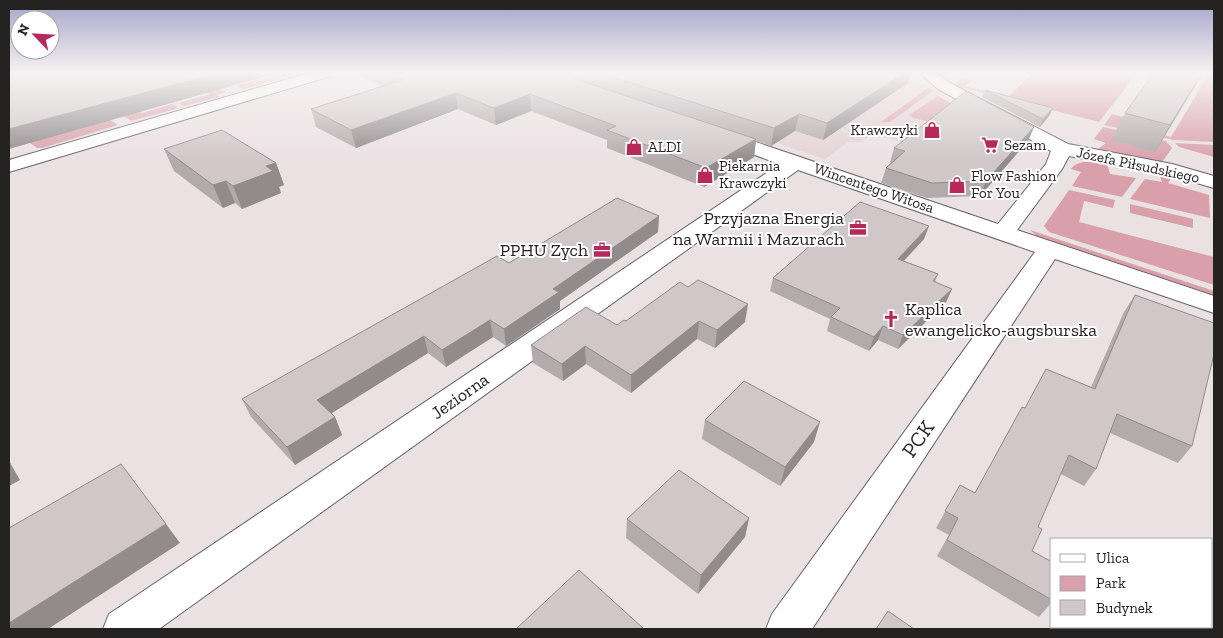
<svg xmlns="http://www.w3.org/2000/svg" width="1223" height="638" font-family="'Zilla Slab',serif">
	<rect width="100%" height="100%" fill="#eae1e3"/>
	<polygon fill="#e4d2d5" points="889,75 945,90 938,96 932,122 907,143 873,134 861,142 848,142 825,159 735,129"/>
	<g fill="#d9a0ab">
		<polygon points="92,73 202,73 212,85 226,92 217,94 219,97 184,106 179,103 210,94 191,81 140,112 142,113 172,104 177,107 176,109 131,121 124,116 110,120 118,125 42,148 37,148 30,143"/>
		<polygon points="283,73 291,76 244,89 235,86"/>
		<polygon points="1033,73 1137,73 1099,122 953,85 962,78 973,80 965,86 1008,97"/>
		<polygon points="1201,73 1214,73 1214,142 1174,140 1104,125 1112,114 1124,117 1120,124 1171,137 1208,75"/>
		<polygon points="928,88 933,91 890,122 881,122"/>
		<polygon points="938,96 977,118 975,123 933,115 932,122 913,118 909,115"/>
		<polygon points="1103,127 1166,141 1172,148 1162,162 1133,159 1098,149 1106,143 1094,139"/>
		<polygon points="1175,143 1214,145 1214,157 1179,147"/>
		<path d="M 1090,162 L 1107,164 L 1110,174 L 1136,178 L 1122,197 L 1072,186 L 1081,172 L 1071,169 C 1076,162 1083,162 1090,162 Z"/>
		<polygon points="1158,172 1173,175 1168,183 1209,195 1210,218 1130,199 1145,179 1162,182"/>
		<polygon points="1069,190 1115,200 1113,208 1084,201 1079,222 1214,257 1214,285 1049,232 1044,226"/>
		<polygon points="1130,204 1193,219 1193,228 1130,213"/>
		<polygon points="1030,230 1214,291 1214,295 1037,236"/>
	</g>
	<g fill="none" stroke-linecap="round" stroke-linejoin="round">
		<g stroke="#6b6365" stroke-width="2">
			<polygon id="street" points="920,73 937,73 950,83 1068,144 1172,164 1214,176 1214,188 1169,175 1069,156 1062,169 1017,230 1214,296 1214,313 1055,259 812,629 766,629 772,614 1035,252 798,170 159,629 103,629 109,614 780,164 712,140 710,136 712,132 719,130 726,132 998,224 1046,164 1051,151 938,89"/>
		</g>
		<g stroke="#6b6365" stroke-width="2">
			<polygon id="secondary" points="309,73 333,73 331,76 9,172 9,160"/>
		</g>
		<use href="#street" fill="#fff" fill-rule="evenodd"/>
		<use href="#secondary" fill="#fff" fill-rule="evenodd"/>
	</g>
	<g fill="#b2abac">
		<polygon points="359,73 911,73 908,83 823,140 795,131 771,146 756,141 754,157 704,187 607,148 607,140 531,111 496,125 458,109 356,148 316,127 311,109 383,86 359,75"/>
		<polygon points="1154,73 1203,73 1155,152 1111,140 1125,113"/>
		<polygon points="985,90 1053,108 1049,116 1040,127 982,97"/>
		<polygon points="1034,127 1028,141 980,196 927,198 881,183 886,168 891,163 890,163 894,148"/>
		<polygon points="164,149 276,163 284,185 279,187 281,193 242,209 235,203 223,208 174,171"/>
		<polygon points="659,216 658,232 560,301 560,309 506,346 493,337 446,367 428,353 331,413 335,417 342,435 295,465 251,417 242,399"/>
		<polygon points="924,239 904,261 938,274 935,282 952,289 946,302 898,349 878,340 869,351 827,331 830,319 770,291 773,278"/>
		<polygon points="1135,295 1192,446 1178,463 1110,433 1096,469 1084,486 1061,474 1038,527 1032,551 1052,562 1052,602 1039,617 937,556 949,535 936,528 960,485 975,493 1022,407 1025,408 1046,369 1091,387 1124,312"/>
		<polygon points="626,321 745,322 715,348 697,339 631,393 586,364 563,381 533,363 531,345 617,325"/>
		<polygon points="705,420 814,442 780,486 702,439"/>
		<polygon points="749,518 745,537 698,594 626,538 627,519"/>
	</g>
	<g fill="#918b8c">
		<polygon points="218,73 277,73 9,149 9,129"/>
		<polygon points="904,73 911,73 908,83 823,140 827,123"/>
		<polygon points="1202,73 1203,73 1155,152 1170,125"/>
		<polygon points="456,93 458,109 356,148 351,130"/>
		<polygon points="530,94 531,111 496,125 494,108"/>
		<polygon points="1053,108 1049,116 1040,127 1043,119"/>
		<polygon points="799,114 795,131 771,146 774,128"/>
		<polygon points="1034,127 1028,141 980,196 986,181"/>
		<polygon points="756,139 754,157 704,187 706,168"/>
		<polygon points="276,163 284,185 279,187 281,193 242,209 233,186 266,166"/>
		<polygon points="226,181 235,203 223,208 213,185"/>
		<polygon points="659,216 658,232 560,301 560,309 506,346 504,329 553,289"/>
		<polygon points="929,226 924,239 893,272 898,259"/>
		<polygon points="952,289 946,302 898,349 903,335"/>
		<polygon points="748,304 745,322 715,348 717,330"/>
		<polygon points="490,320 493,337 446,367 442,350"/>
		<polygon points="699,321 697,339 631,393 631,375"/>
		<polygon points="883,326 878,340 869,351 874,337"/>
		<polygon points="424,336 428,353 324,418 317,400"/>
		<polygon points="585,346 586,364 563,381 562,364"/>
		<polygon points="335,417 342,435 295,465 287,447"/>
		<polygon points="820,422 814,442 780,486 785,467"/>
		<polygon points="9,461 20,480 9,486"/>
		<polygon points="749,518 745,537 698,594 701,575"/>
		<polygon points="166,524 180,543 48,629 9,629 9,623"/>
	</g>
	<g fill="#cfc7c8" stroke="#918b8c">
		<polygon points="9,73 218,73 9,129"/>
		<polygon points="386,73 557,73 756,139 706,168 607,130 616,126 530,94 494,108 456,93 351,130 311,109 402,80"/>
		<polygon points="601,73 904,73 827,123 799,114 774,128"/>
		<polygon points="1154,73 1202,73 1170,125 1125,113"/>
		<polygon points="985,90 1053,108 1043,119"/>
		<polygon points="966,91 1034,127 986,181 932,183 886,168 905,151 894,148"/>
		<polygon points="222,130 276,163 266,166 273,171 233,186 226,181 213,185 164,149"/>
		<polygon points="617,198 659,216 553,289 559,292 504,329 490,320 442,350 424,336 317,400 335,417 287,447 242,399 497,256 509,263"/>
		<polygon points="860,202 929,226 898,259 938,274 933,281 952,289 903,335 883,326 874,337 831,317 840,308 773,278"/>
		<polygon points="698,280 748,304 717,330 699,321 631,375 585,346 562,364 531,345 586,307 617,325 624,320 626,321 680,282 688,287"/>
		<polygon points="1135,295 1214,323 1214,354 1192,446 1117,414 1096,469 1069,455 1038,527 1042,529 1032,551 1052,562 1052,600 947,540 958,518 945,511 960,485 975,493 1022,407 1025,408 1046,369 1095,389"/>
		<polygon points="744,381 820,422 785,467 705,420"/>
		<polygon points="121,464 166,524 9,623 9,528"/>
		<polygon points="679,470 749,518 701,575 627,519"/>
		<polygon points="579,570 644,629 516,629"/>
		<polygon points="888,611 914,629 876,629"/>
	</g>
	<linearGradient id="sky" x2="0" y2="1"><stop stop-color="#a5a4ca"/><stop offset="0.45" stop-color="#f6f2f2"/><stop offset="1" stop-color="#f6f2f2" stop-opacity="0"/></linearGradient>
	<rect width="1223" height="162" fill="url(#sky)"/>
	<defs>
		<g id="shop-bare" transform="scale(1.35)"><path d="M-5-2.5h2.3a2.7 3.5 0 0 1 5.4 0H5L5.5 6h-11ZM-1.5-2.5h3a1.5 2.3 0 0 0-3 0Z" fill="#b7295a" stroke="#fff" stroke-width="2.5" paint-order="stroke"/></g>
		<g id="supermarket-bare" transform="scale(1.35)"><path d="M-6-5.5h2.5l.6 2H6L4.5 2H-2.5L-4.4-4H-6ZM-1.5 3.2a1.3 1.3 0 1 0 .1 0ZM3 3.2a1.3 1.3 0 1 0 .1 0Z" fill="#b7295a" stroke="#fff" stroke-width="2.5" paint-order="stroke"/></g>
		<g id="office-bare" transform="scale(1.35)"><path d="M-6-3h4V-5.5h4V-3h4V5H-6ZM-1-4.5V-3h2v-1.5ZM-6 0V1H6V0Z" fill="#b7295a" stroke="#fff" stroke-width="2.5" paint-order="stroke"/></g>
		<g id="church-bare" transform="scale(1.35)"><path d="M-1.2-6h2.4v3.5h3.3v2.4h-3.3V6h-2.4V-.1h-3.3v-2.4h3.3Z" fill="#b7295a" stroke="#fff" stroke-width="2.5" paint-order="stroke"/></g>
	</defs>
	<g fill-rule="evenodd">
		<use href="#shop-bare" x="932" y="130"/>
		<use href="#supermarket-bare" x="990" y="145"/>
		<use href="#shop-bare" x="634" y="147"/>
		<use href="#shop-bare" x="705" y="175"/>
		<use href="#shop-bare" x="957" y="185"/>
		<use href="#office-bare" x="858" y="228"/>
		<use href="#office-bare" x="602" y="250"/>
		<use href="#church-bare" x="891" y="319"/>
	</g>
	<g text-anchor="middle" stroke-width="4" stroke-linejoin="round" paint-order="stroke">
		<g font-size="15" fill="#252222" stroke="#fff" text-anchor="start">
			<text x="918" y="135" text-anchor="end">Krawczyki</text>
			<text x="1004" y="150">Sezam</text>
			<text x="648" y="152">ALDI</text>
			<text x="719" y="171">Piekarnia<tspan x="719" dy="17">Krawczyki</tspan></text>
			<text x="971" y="181">Flow Fashion<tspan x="971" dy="17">For You</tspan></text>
		</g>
		<g font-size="15" fill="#252222" stroke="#fff">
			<text transform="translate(1138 165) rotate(12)" y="5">Józefa Piłsudskiego</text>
			<text transform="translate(874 188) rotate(19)" y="5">Wincentego Witosa</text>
		</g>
		<g font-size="18" fill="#252222" stroke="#fff" text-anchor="end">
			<text x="844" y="224">Przyjazna Energia<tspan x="844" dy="21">na Warmii i Mazurach</tspan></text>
			<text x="588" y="256">PPHU Zych</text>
			<text x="905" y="315" text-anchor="start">Kaplica<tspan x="905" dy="21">ewangelicko-augsburska</tspan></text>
		</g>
		<g font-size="18" fill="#252222" stroke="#fff">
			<text transform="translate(460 396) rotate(-35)" y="6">Jeziorna</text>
		</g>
		<g font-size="21" fill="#252222" stroke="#fff">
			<text transform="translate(918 439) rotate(-55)" y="7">PCK</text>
		</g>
	</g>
	<rect width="1223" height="638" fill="none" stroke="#252222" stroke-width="20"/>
	<rect x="1050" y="538" width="162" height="90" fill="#ffffff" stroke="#a8a7a7"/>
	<rect x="1060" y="554" width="25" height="8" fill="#ffffff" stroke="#a8a7a7"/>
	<text x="1096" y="563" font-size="15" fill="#252222">Ulica</text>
	<rect x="1060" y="576" width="25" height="15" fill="#d9a0ab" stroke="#a8a7a7"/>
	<text x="1096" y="588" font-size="15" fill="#252222">Park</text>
	<rect x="1060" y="600" width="25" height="15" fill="#cfc7c8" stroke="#a8a7a7"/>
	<text x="1096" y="613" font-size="15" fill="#252222">Budynek</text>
	<g transform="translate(35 35) rotate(295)"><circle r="24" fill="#ffffff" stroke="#a8a7a7"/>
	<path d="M0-4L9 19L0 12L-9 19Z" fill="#b7295a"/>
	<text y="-8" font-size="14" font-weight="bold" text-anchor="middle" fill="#252222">N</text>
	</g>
</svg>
